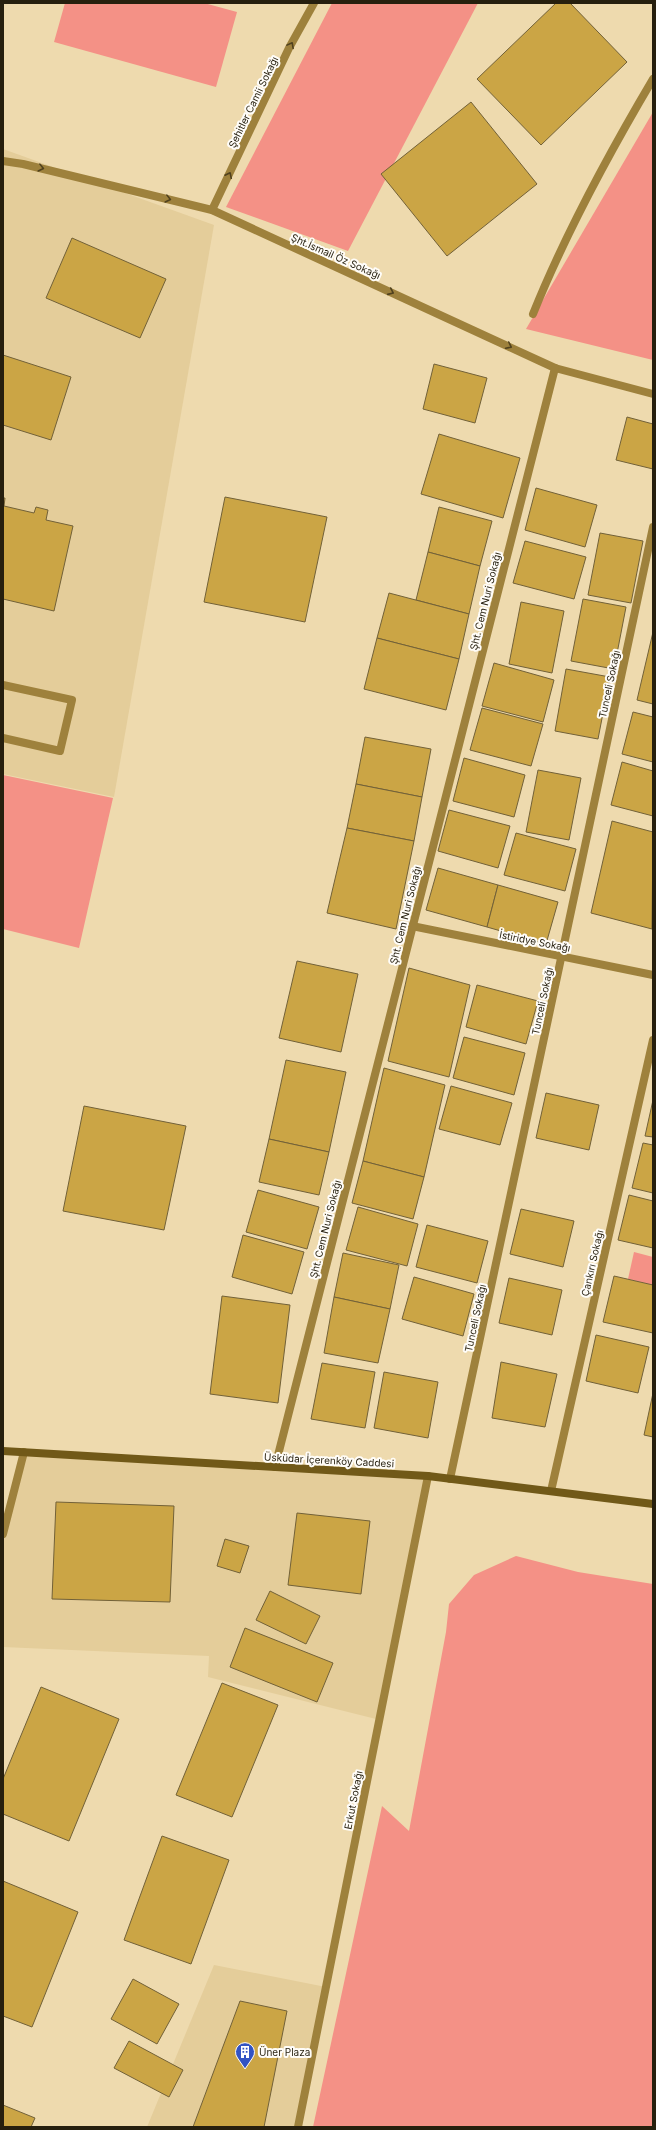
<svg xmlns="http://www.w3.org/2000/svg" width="656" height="2130" font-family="Inter,sans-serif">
	<rect width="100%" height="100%" fill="#eedaae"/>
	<g fill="#e4cd9a">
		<polygon points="3,149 214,225 114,797 3,774"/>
		<polygon points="24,1452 428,1476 380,1720 208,1677 209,1656 3,1647 3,1534"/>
		<polygon points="214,1965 326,1987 298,2127 147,2127"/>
	</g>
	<g fill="#f49186">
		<polygon points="65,3 204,3 237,12 216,87 54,42"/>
		<polygon points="332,3 478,3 348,251 226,207"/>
		<polygon points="653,112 653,360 526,329"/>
		<polygon points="3,775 113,798 79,948 3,929"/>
		<polygon points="634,1252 653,1257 653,1285 628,1279"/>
		<polygon points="516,1556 578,1572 653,1584 653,2127 313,2127 382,1806 409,1831 446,1632 449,1604 474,1575"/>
	</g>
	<g fill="#cba545" stroke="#726138">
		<polygon points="556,3 570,3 627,62 541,145 477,79"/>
		<polygon points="471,102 537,184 447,256 381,174"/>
		<polygon points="72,238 166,279 140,338 46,298"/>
		<polygon points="3,355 71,377 51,440 3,425"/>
		<polygon points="434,364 487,378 475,423 423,409"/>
		<polygon points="627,417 653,424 653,469 616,460"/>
		<polygon points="439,434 520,458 503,518 421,494"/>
		<polygon points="536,488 597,505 585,547 525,530"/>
		<polygon points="225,497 327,517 305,622 204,602"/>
		<polygon points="3,498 5,498 4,506 34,513 36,507 48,510 46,520 73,526 54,611 3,599"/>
		<polygon points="439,507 492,521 480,566 428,552"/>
		<polygon points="600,533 643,541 631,603 588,595"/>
		<polygon points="525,541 586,557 574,599 513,583"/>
		<polygon points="428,552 480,566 469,614 416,600"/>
		<polygon points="389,593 469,614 459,659 377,638"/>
		<polygon points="583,599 626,607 614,669 571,661"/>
		<polygon points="521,602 564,611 552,673 509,664"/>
		<polygon points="653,632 653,704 637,700"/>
		<polygon points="377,638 459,659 446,710 364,689"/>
		<polygon points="494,663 554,680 543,722 482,706"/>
		<polygon points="566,669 610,677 598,739 555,731"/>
		<polygon points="482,708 543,724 531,766 470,750"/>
		<polygon points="633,712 653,717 653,762 622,754"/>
		<polygon points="365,737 431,749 422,797 356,784"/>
		<polygon points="464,758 525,775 514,817 453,801"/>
		<polygon points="622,762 653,771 653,816 611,805"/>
		<polygon points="538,770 581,778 569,840 526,832"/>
		<polygon points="356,784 422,797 414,841 347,828"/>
		<polygon points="449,810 510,826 498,868 438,851"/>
		<polygon points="612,821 653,832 652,929 591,913"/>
		<polygon points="347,828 414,841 396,929 327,913"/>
		<polygon points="516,833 576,849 565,891 504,875"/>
		<polygon points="438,868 498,885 487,927 426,910"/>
		<polygon points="498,885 558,902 546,944 487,927"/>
		<polygon points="297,961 358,974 341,1052 279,1038"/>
		<polygon points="409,968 470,985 449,1077 388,1061"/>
		<polygon points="477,985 538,1001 526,1044 466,1027"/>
		<polygon points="464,1037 525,1053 514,1095 453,1078"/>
		<polygon points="286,1060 346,1072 329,1152 269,1139"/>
		<polygon points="384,1068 445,1085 424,1177 363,1161"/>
		<polygon points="451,1086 512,1103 500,1145 439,1129"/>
		<polygon points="546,1093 599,1105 589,1150 536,1138"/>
		<polygon points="653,1100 653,1137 645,1136"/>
		<polygon points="84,1106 186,1126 164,1230 63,1211"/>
		<polygon points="269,1139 329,1152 319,1195 259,1182"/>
		<polygon points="643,1143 653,1145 653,1193 632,1188"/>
		<polygon points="363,1161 424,1177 413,1219 352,1203"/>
		<polygon points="258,1190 319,1207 307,1249 246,1232"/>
		<polygon points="629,1195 653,1201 653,1248 618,1240"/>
		<polygon points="358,1207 418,1224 407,1266 346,1250"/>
		<polygon points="521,1209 574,1221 563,1267 510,1254"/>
		<polygon points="427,1225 488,1241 477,1283 416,1267"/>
		<polygon points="243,1235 304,1252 292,1294 232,1277"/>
		<polygon points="343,1253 399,1265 390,1309 334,1297"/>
		<polygon points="614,1276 653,1285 653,1333 603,1322"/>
		<polygon points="414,1277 474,1294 463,1336 402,1319"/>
		<polygon points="509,1278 562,1290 552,1335 499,1323"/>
		<polygon points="222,1296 290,1305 278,1403 210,1394"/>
		<polygon points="334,1297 390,1309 378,1363 324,1353"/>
		<polygon points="596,1335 649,1347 638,1393 586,1381"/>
		<polygon points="501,1362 557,1374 545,1427 492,1418"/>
		<polygon points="322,1363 375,1372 365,1428 311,1419"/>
		<polygon points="384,1372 438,1382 428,1438 374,1428"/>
		<polygon points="653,1393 653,1437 644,1435"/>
		<polygon points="56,1502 174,1506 170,1602 52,1599"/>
		<polygon points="297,1513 370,1521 361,1594 288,1585"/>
		<polygon points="225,1539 249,1546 240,1573 217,1566"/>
		<polygon points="270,1591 320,1616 306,1644 256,1620"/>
		<polygon points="245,1628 333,1663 317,1702 230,1667"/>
		<polygon points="222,1683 278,1705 232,1817 176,1795"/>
		<polygon points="41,1687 119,1719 69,1841 3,1814 3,1779"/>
		<polygon points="162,1836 229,1860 191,1964 124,1940"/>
		<polygon points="3,1881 78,1912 32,2027 3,2016"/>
		<polygon points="133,1979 179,2004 157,2044 111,2019"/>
		<polygon points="240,2001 287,2011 264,2127 193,2127"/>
		<polygon points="129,2041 183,2070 169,2097 114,2068"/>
		<polygon points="3,2105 35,2118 31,2127 3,2127"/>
	</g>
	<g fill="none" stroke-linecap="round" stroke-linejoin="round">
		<g stroke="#9e813c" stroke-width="8">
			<path d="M 533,314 C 566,232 608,155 653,79"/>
			<polyline points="3,685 72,700 60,751 3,738"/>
		</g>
		<g stroke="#9e813c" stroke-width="8">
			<polyline points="3,161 23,164 212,210 555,368 653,394"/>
			<polyline points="212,210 289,48 314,3"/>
			<polyline points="412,926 653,975"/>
			<polyline points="275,1467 555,368"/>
			<polyline points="450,1479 653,527"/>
			<polyline points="551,1491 653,1040"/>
			<polyline points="3,1534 24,1452"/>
			<polyline points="298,2127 428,1476"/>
		</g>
		<polyline stroke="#715918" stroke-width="8" points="3,1451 428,1476 653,1504"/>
	</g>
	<defs><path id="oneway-chevron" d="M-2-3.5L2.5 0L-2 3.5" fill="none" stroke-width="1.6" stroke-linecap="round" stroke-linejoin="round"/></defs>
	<g stroke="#50411e">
		<use href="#oneway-chevron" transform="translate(291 45) rotate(-62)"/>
		<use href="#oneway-chevron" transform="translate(41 168) rotate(14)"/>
		<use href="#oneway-chevron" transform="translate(229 175) rotate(-64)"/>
		<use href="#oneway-chevron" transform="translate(168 199) rotate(14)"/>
		<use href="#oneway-chevron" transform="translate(391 292) rotate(24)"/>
		<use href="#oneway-chevron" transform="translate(509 346) rotate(26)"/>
	</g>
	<defs>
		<g id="building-pin" transform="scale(1)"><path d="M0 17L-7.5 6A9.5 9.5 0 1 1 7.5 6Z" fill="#3253c3" stroke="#fffdf9"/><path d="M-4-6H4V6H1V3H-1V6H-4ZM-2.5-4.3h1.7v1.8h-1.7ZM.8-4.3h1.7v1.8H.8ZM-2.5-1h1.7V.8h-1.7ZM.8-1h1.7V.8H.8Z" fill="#fff"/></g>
	</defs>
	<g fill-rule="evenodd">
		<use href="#building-pin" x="245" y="2052"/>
	</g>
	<g text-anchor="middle" stroke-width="4" stroke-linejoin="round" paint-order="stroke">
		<g font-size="10" fill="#261f0e" stroke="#fffdf9">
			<text transform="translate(253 102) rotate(-64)" y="4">Şehitler Camii Sokağı</text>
			<text transform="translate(336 256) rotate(24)" y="4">Şht.İsmail Öz Sokağı</text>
			<text transform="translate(485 601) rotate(-76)" y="4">Şht. Cem Nuri Sokağı</text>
			<text transform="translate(609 684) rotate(-78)" y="4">Tunceli Sokağı</text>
			<text transform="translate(405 915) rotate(-76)" y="4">Şht. Cem Nuri Sokağı</text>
			<text transform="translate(535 941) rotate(11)" y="4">İstiridye Sokağı</text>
			<text transform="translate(542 1001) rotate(-78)" y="4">Tunceli Sokağı</text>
			<text transform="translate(325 1229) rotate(-76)" y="4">Şht. Cem Nuri Sokağı</text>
			<text transform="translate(592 1263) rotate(-77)" y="4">Çankırı Sokağı</text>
			<text transform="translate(475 1318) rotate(-78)" y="4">Tunceli Sokağı</text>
			<text transform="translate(329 1460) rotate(3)" y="4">Üsküdar İçerenköy Caddesi</text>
			<text transform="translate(353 1800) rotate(-79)" y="4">Erkut Sokağı</text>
		</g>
		<g font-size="10" fill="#261f0e" stroke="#fffdf9" text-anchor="start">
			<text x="259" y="2056">Üner Plaza</text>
		</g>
	</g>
	<rect width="656" height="2130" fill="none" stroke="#261f0e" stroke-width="8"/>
</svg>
